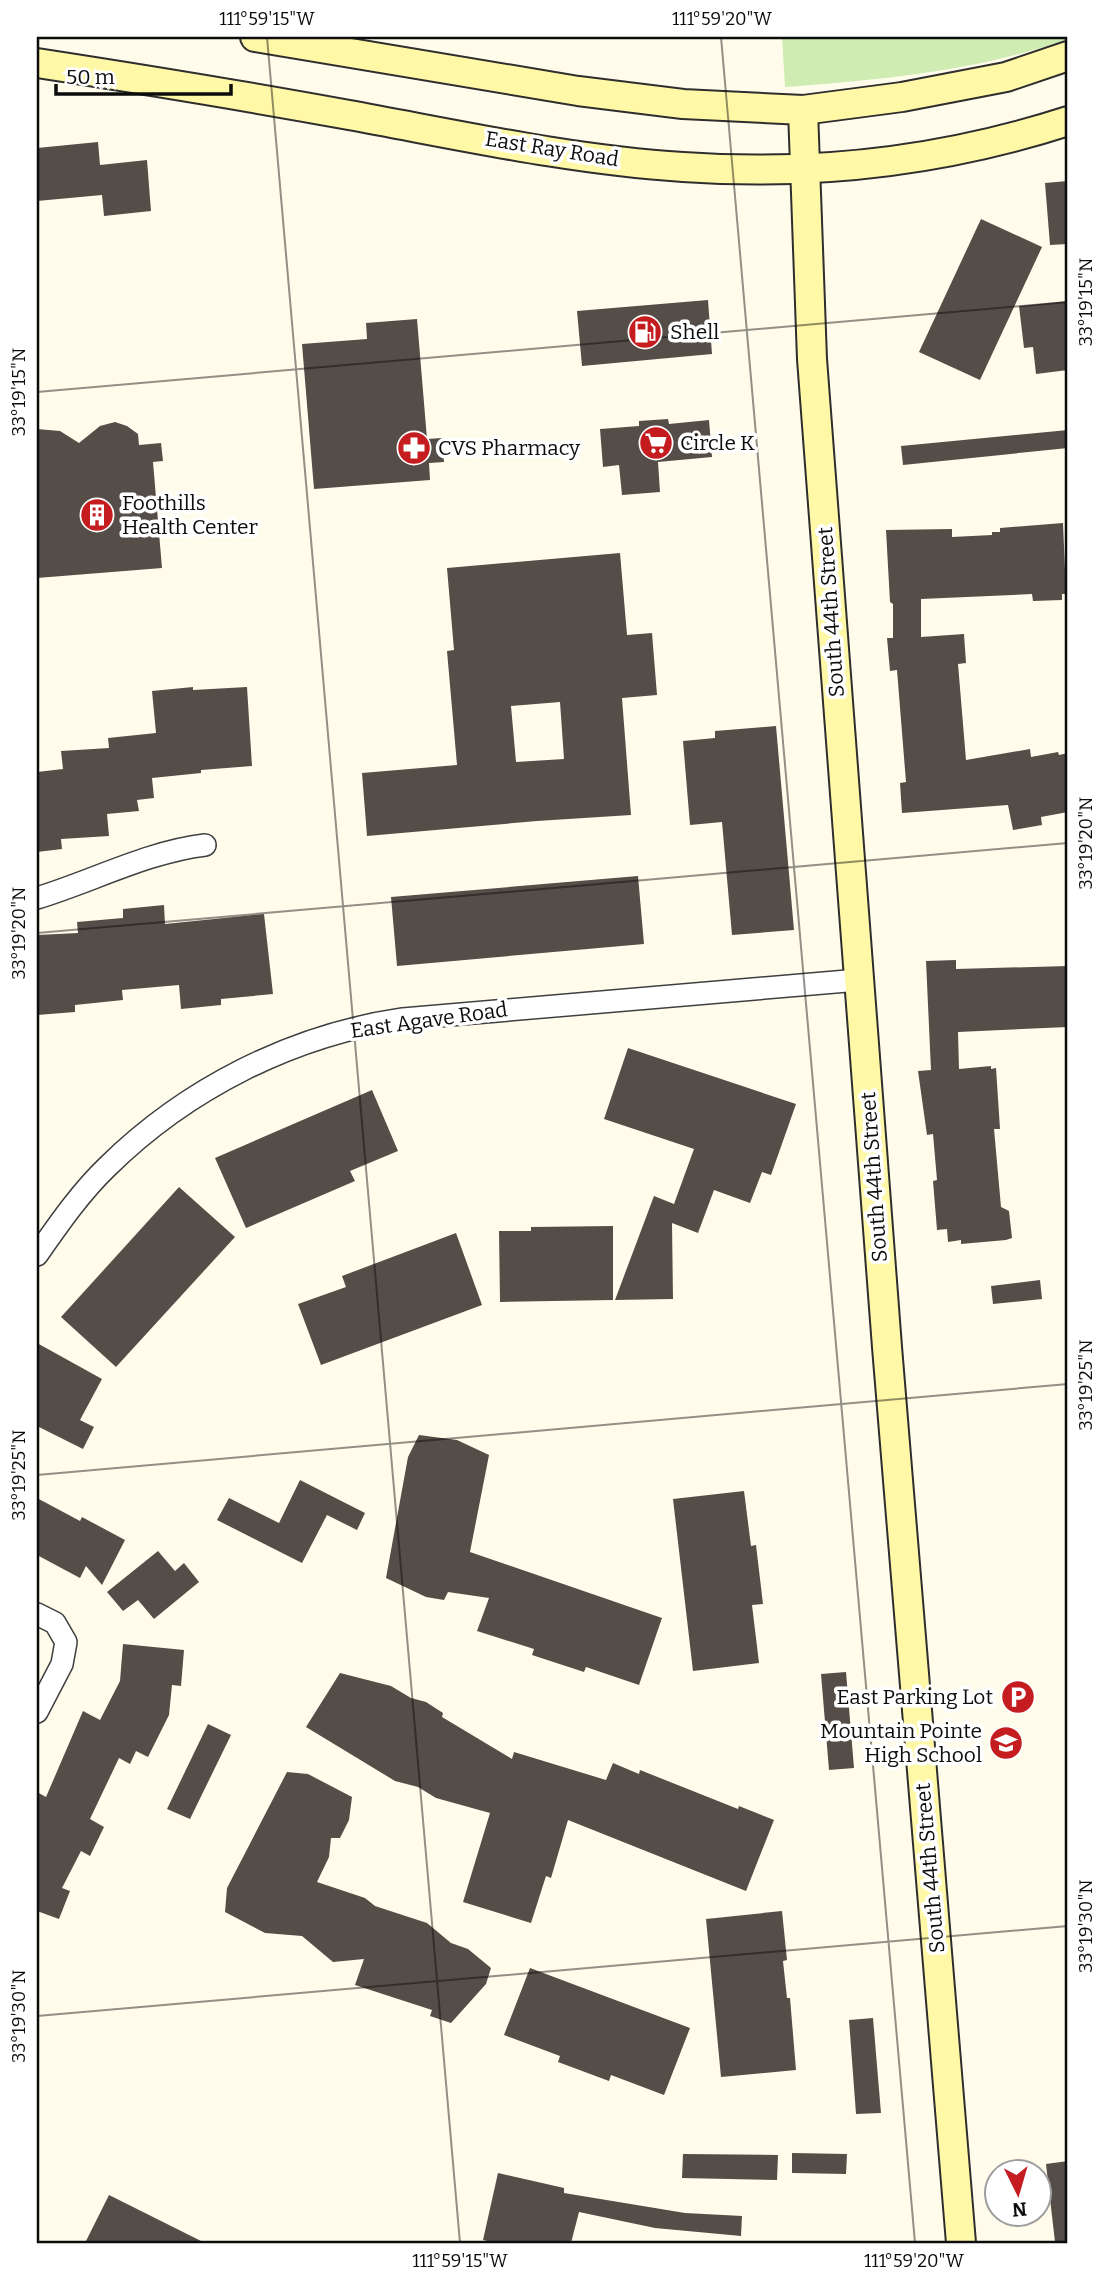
<svg xmlns="http://www.w3.org/2000/svg" width="1105" height="2280" font-family="Bitter,serif">
	<rect width="100%" height="100%" fill="#fffceb"/>
	<path fill="#cfecb2" d="M 782,37 L 1068,37 L 1068,39 C 977,71 881,80 785,87 Z"/>
	<g fill="#554d48" fill-rule="evenodd">
		<polygon points="98,142 100,165 147,160 151,211 104,216 102,195 37,201 37,148"/>
		<polygon points="1068,181 1068,244 1050,245 1045,183"/>
		<polygon points="981,219 1042,247 980,380 919,352"/>
		<polygon points="708,300 712,354 582,366 577,311"/>
		<polygon points="1068,301 1068,370 1036,374 1033,347 1024,348 1019,306"/>
		<polygon points="417,319 427,439 442,438 444,462 429,463 430,480 314,489 302,344 367,339 366,323"/>
		<polygon points="668,419 669,424 709,420 712,457 658,462 660,492 622,495 619,465 603,467 600,429 639,426 639,421"/>
		<polygon points="115,422 127,426 138,434 139,445 161,443 163,461 153,462 162,568 37,578 37,429 60,431 79,443 100,426"/>
		<polygon points="1068,430 1068,448 903,465 901,446"/>
		<polygon points="1063,523 1066,594 1062,594 1062,600 1033,601 1032,594 921,599 921,637 964,634 966,663 958,664 966,760 1030,749 1031,757 1058,752 1059,755 1068,753 1068,812 1041,817 1042,825 1013,830 1008,805 902,813 900,783 906,782 897,670 890,671 887,638 893,638 893,604 890,602 886,530 952,529 952,537 992,535 992,532 1000,532 1000,528"/>
		<path d="M 620,553 L 627,635 L 652,633 L 657,695 L 622,698 L 631,815 L 537,821 L 367,836 L 362,773 L 457,765 L 447,651 L 454,650 L 447,568 ZM 560,702 L 564,759 L 516,762 L 511,706 Z"/>
		<polygon points="193,687 193,690 247,687 252,766 201,770 201,773 152,778 154,798 137,800 139,811 107,814 109,836 61,839 62,849 37,852 37,772 63,769 61,751 109,748 108,738 156,733 152,691"/>
		<polygon points="776,726 794,930 732,935 722,822 690,825 683,741 715,738 715,731"/>
		<polygon points="638,876 644,944 397,966 391,897"/>
		<polygon points="164,905 165,924 264,914 273,994 221,999 221,1005 181,1009 179,985 122,990 123,1000 75,1005 75,1012 37,1015 37,935 78,933 77,922 123,918 123,909"/>
		<polygon points="956,960 956,969 1068,966 1068,1027 958,1032 959,1069 991,1066 991,1069 996,1068 1000,1129 994,1129 1001,1207 1009,1211 1012,1238 1006,1240 961,1244 961,1240 948,1242 947,1229 937,1230 933,1181 937,1180 933,1134 927,1135 918,1071 931,1070 926,961"/>
		<polygon points="628,1048 796,1104 771,1175 762,1172 750,1203 714,1190 698,1233 672,1223 673,1299 615,1300 654,1196 674,1204 694,1149 604,1119"/>
		<polygon points="372,1090 398,1151 350,1171 355,1181 246,1228 215,1158"/>
		<polygon points="179,1187 235,1237 116,1367 61,1317"/>
		<polygon points="613,1226 613,1300 500,1302 499,1231 531,1231 531,1227"/>
		<polygon points="456,1233 482,1305 321,1365 298,1304 346,1287 342,1276"/>
		<polygon points="1040,1280 1042,1299 993,1304 991,1286"/>
		<polygon points="37,1343 102,1379 80,1420 94,1427 83,1449 37,1426"/>
		<polygon points="419,1435 457,1440 489,1455 470,1552 662,1618 639,1685 586,1667 584,1672 532,1655 534,1649 477,1631 489,1598 448,1592 444,1600 426,1597 386,1578 408,1457"/>
		<polygon points="300,1480 365,1513 357,1530 327,1515 302,1563 217,1520 229,1498 279,1523"/>
		<polygon points="744,1491 751,1546 756,1545 763,1604 752,1605 759,1663 693,1671 673,1499"/>
		<polygon points="37,1498 80,1521 82,1517 125,1540 102,1585 86,1566 80,1578 37,1555"/>
		<polygon points="158,1551 175,1571 184,1563 199,1582 154,1619 138,1600 123,1611 107,1592"/>
		<polygon points="123,1644 184,1650 181,1686 172,1685 169,1715 148,1757 136,1751 130,1764 119,1758 90,1819 104,1827 90,1856 81,1851 62,1888 70,1891 59,1919 37,1911 37,1792 46,1797 83,1711 100,1720 120,1681"/>
		<polygon points="846,1672 854,1768 829,1770 821,1674"/>
		<polygon points="340,1673 391,1686 411,1698 426,1702 443,1713 442,1717 512,1759 514,1752 606,1780 613,1763 639,1774 640,1770 738,1809 739,1806 774,1820 746,1891 568,1820 551,1878 546,1876 531,1923 463,1902 490,1813 436,1798 418,1787 395,1781 306,1727"/>
		<polygon points="208,1724 231,1735 190,1819 167,1809"/>
		<polygon points="287,1772 308,1774 352,1797 349,1820 340,1838 331,1838 329,1857 317,1882 365,1898 375,1906 427,1923 451,1943 468,1949 491,1968 486,1984 451,2023 430,2016 432,2010 355,1985 364,1959 333,1962 302,1936 265,1933 225,1912 227,1888"/>
		<polygon points="782,1911 787,1960 783,1961 787,1998 790,1998 796,2070 721,2077 706,1919"/>
		<polygon points="530,1968 690,2028 664,2095 611,2075 609,2081 558,2062 560,2056 504,2035"/>
		<polygon points="873,2018 881,2113 856,2114 849,2020"/>
		<polygon points="792,2153 847,2154 846,2174 792,2173"/>
		<polygon points="683,2154 778,2155 777,2180 682,2178"/>
		<polygon points="1068,2161 1068,2241 1055,2242 1046,2164"/>
		<polygon points="498,2173 564,2188 564,2193 685,2213 742,2216 741,2236 655,2228 579,2212 571,2243 496,2243 483,2240"/>
		<polygon points="109,2195 205,2243 85,2243"/>
	</g>
	<g fill="none" stroke-linecap="round" stroke-linejoin="round">
		<g stroke="#3f3f3f" stroke-width="24">
			<g id="street">
				<path d="M 37,898 C 93,881 147,852 205,845"/>
				<path d="M 37,1255 C 58,1225 80,1193 107,1167 C 186,1089 292,1035 403,1019 L 859,980"/>
				<polyline points="37,1614 55,1623 66,1642 62,1664 37,1712"/>
			</g>
		</g>
		<g stroke="#2e2e2e" stroke-width="32">
			<g id="secondary">
				<polyline points="255,37 578,91 683,104 803,110 902,97 1006,77 1068,56"/>
				<path d="M 37,63 C 141,79 245,96 349,115 C 459,135 571,160 683,167 C 813,176 944,161 1068,121"/>
				<polyline points="803,110 812,359 887,1347 961,2243"/>
			</g>
		</g>
		<use href="#street" stroke="#fff" stroke-width="21"/>
		<use href="#secondary" stroke="#fff8a6" stroke-width="28"/>
	</g>
	<path fill="none" stroke="#0c0c0c" stroke-width="2" stroke-opacity="0.45" d="M 267,37 L 460,2243M 721,37 L 915,2243M 37,392 L 1068,302M 37,933 L 1068,843M 37,1475 L 1068,1384M 37,2016 L 1068,1926"/>
	<defs>
		<g id="fuel-disc" transform="scale(1.75)"><circle r="9.5" fill="#c41c1f" stroke="#fff"/><path d="M-5.5-6h7V0h2V4h1.3V-2.5L3-4.5l.8-.8L6-3V5H2.5V1h-1V6h-7ZM-4.2-4.7v3.2H.2V-4.7Z" fill="#fff"/></g>
		<g id="supermarket-disc" transform="scale(1.75)"><circle r="9.5" fill="#c41c1f" stroke="#fff"/><path d="M-6-5.5h2.5l.6 2H6L4.5 2H-2.5L-4.4-4H-6ZM-1.5 3.2a1.3 1.3 0 1 0 .1 0ZM3 3.2a1.3 1.3 0 1 0 .1 0Z" fill="#fff"/></g>
		<g id="pharmacy-disc" transform="scale(1.75)"><circle r="9.5" fill="#c41c1f" stroke="#fff"/><path d="M-2-6h4v4h4v4h-4v4h-4v-4h-4v-4h4Z" fill="#fff"/></g>
		<g id="building-disc" transform="scale(1.75)"><circle r="9.5" fill="#c41c1f" stroke="#fff"/><path d="M-4-6H4V6H1V3H-1V6H-4ZM-2.5-4.3h1.7v1.8h-1.7ZM.8-4.3h1.7v1.8H.8ZM-2.5-1h1.7V.8h-1.7ZM.8-1h1.7V.8H.8Z" fill="#fff"/></g>
		<g id="parking-disc" transform="scale(1.75)"><circle r="9.5" fill="#c41c1f" stroke="#fff"/><path d="M-3.5-5.5H1a3.5 3.5 0 0 1 0 7H-1V5.5H-3.5ZM-1-3.4V-.6H.8a1.4 1.4 0 0 0 0-2.8Z" fill="#fff"/></g>
		<g id="school-disc" transform="scale(1.75)"><circle r="9.5" fill="#c41c1f" stroke="#fff"/><path d="M0-5L7-2L0 1L-7-2ZM-4 1L0 2.5L4 1V4Q0 6-4 4Z" fill="#fff"/></g>
	</defs>
	<g fill-rule="evenodd">
		<use href="#fuel-disc" x="645" y="332"/>
		<use href="#supermarket-disc" x="656" y="443"/>
		<use href="#pharmacy-disc" x="414" y="448"/>
		<use href="#building-disc" x="97" y="515"/>
		<use href="#parking-disc" x="1018" y="1697"/>
		<use href="#school-disc" x="1006" y="1743"/>
	</g>
	<g text-anchor="middle" stroke-width="7" stroke-linejoin="round" paint-order="stroke">
		<g font-size="21" fill="#0c0c0c" stroke="#fff">
			<text transform="translate(552 149) rotate(9)" y="7">East Ray Road</text>
			<text transform="translate(831 612) rotate(-94)" y="7">South 44th Street</text>
			<text transform="translate(429 1020) rotate(-8)" y="7">East Agave Road</text>
			<text transform="translate(874 1177) rotate(-94)" y="7">South 44th Street</text>
			<text transform="translate(930 1868) rotate(-95)" y="7">South 44th Street</text>
		</g>
		<g font-size="21" fill="#0c0c0c" stroke="#fff" text-anchor="start">
			<text x="670" y="339">Shell</text>
			<text x="680" y="450">Circle K</text>
			<text x="438" y="455">CVS Pharmacy</text>
			<text x="122" y="510">Foothills<tspan x="122" dy="24">Health Center</tspan></text>
			<text x="993" y="1704" text-anchor="end">East Parking Lot</text>
			<text x="982" y="1738" text-anchor="end">Mountain Pointe<tspan x="982" dy="24">High School</tspan></text>
		</g>
	</g>
	<rect width="1105" height="2280" fill="none" stroke="#ffffff" stroke-width="77"/>
	<g transform="translate(1018 2193) rotate(175)"><circle r="33" fill="#ffffff" stroke="#9e9e9e" stroke-width="2"/>
	<path d="M0-5L12 26L0 18L-12 26Z" fill="#c41c1f"/>
	<text y="-10" font-size="19" font-weight="bold" text-anchor="middle" fill="#0c0c0c">N</text>
	</g>
	<path d="M56 84v10h175v-10" fill="none" stroke="#0c0c0c" stroke-width="3.5"/>
	<text x="66" y="84" font-size="21" fill="#0c0c0c" stroke="#ffffff" stroke-width="5" paint-order="stroke">50 m</text>
	<rect x="38" y="38" width="1028" height="2204" fill="none" stroke="#0c0c0c" stroke-width="2.5"/>
	<g font-size="18" text-anchor="middle" fill="#0c0c0c">
		<text x="267" y="25">111°59'15"W</text>
		<text x="722" y="25">111°59'20"W</text>
		<text transform="translate(1086 302) rotate(-90)" y="6">33°19'15"N</text>
		<text transform="translate(19 392) rotate(-90)" y="6">33°19'15"N</text>
		<text transform="translate(1086 843) rotate(-90)" y="6">33°19'20"N</text>
		<text transform="translate(19 933) rotate(-90)" y="6">33°19'20"N</text>
		<text transform="translate(1086 1385) rotate(-90)" y="6">33°19'25"N</text>
		<text transform="translate(19 1475) rotate(-90)" y="6">33°19'25"N</text>
		<text transform="translate(1086 1926) rotate(-90)" y="6">33°19'30"N</text>
		<text transform="translate(19 2016) rotate(-90)" y="6">33°19'30"N</text>
		<text x="460" y="2267">111°59'15"W</text>
		<text x="914" y="2267">111°59'20"W</text>
	</g>
</svg>
